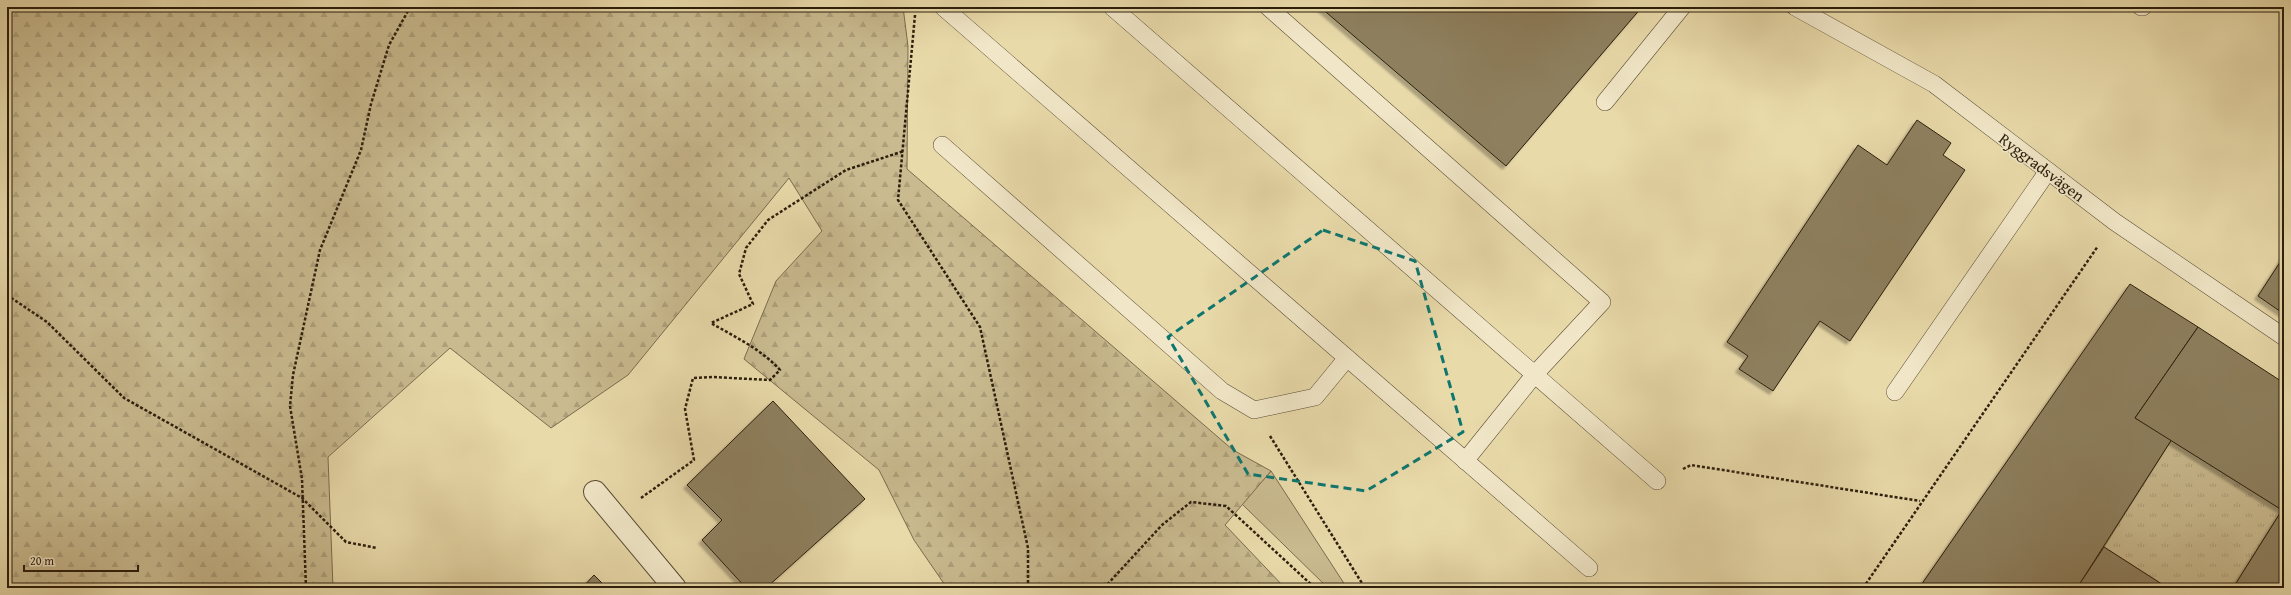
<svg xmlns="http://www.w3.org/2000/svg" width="2291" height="595" font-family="'Gentium Book Plus',serif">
	<defs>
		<pattern id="forest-firs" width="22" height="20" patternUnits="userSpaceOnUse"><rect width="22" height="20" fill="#c9ba8f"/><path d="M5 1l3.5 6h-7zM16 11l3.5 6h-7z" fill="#ad9f7a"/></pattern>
		<pattern id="park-tufts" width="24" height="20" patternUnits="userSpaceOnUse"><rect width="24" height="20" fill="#c9ba8f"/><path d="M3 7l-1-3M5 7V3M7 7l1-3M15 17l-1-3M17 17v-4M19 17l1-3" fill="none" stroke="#ad9f7a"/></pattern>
		<filter id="shadow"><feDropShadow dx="-3.5" dy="3.5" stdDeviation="1" flood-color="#0004"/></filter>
	</defs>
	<rect width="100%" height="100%" fill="#e9daaa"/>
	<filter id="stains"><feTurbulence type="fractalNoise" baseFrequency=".005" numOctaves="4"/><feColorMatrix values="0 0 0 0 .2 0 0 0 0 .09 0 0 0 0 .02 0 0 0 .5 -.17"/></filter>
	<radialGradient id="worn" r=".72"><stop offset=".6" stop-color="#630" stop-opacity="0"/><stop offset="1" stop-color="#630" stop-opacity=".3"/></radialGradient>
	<polygon fill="#c9ba8f" stroke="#7a6c4e" points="1271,471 1347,588 1328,588 1242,504"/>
	<polygon fill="url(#forest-firs)" stroke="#7a6c4e" points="7,7 903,7 908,46 907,169 1233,450 1271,471 1225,525 1285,588 947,588 914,540 879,470 744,359 776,281 822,231 789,178 628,375 551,428 450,348 328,457 333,588 7,588"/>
	<polygon fill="url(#park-tufts)" stroke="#7a6c4e" points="2172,439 2282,510 2233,588 2168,588 2104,547"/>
	<g fill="#8e805e" stroke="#2b1e0c" filter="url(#shadow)">
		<polygon points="1320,7 1642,7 1506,166"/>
		<polygon points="1917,120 1951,143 1943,155 1965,170 1850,341 1820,321 1773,391 1739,369 1748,356 1727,342 1858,145 1887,165"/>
		<polygon points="2284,256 2284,314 2258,296"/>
		<polygon points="2130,284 2198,327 2135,418 2172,439 2077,588 1919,588"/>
		<polygon points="2198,327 2284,383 2284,588 2233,588 2282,510 2135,418"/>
		<polygon points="773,401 865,499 766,588 746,588 702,540 722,520 687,485"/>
		<polygon points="2104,547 2168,588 2077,588"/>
		<polygon points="594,575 607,588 582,588"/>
	</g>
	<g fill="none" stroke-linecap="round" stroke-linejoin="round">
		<g stroke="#5a4d34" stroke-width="18">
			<g id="service">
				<polyline points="943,7 1589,568"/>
				<polyline points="1112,7 1657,481"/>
				<polyline points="1268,7 1602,302 1535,374 1465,461"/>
				<polyline points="1795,7 1934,84 2115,222 2284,337"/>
				<polyline points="2141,7 2143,7"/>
				<polyline points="1605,102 1682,7"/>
				<polyline points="942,145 1222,391 1254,410 1315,397 1347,358"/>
				<polyline points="1895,392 2048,171"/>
			</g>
		</g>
		<g stroke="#5a4d34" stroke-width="24">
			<polyline id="minor" points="595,492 675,588"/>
		</g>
		<g stroke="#2b1e0c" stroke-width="2.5" stroke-dasharray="3 2" stroke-linecap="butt">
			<polyline points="915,15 898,200 980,327 1028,548 1028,588"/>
			<polyline points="7,295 47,322 124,398 302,498 346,542 377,548"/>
			<polyline points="1270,436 1365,588"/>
			<polyline points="1683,469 1691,465 1920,501"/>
			<path d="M 641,498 L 694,460 L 685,409 L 693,378 L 712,377 L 770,380 L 780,370 C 761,349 735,337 711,323 L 753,304 L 739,274 L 746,248 L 768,220 L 846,170 L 904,151"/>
			<polyline points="306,588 302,479 290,406 293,375 320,250 361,150 371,104 389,45 408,11 413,7"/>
			<polyline points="1104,588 1162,525 1191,502 1226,506 1315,588"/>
			<polyline points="1863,588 2098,246"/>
		</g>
		<use href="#service" stroke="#f1e7c8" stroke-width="17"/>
		<use href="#minor" stroke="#f1e7c8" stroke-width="22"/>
	</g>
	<path fill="none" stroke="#0f766e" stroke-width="3" stroke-dasharray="8 5" stroke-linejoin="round" d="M 1323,230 L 1415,261 L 1463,432 L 1366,491 L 1248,474 L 1168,337 Z"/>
	<g text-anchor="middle" stroke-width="3" stroke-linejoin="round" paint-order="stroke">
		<g font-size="16" fill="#2b1e0c" stroke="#f1e7c8">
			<text transform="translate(2042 167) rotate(37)" y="6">Ryggradsvägen</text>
		</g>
	</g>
	<rect width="2291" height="595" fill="none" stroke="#e9daaa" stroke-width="24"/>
	<rect x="8" y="8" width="2275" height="579" fill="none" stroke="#2b1e0c" stroke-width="2"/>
	<rect x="12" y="12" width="2267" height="571" fill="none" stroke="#2b1e0c"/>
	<path d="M24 565v6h114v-6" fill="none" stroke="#2b1e0c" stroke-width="2"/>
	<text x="30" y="565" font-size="12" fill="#2b1e0c" stroke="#f1e7c8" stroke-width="3" paint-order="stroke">20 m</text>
	<rect width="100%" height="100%" filter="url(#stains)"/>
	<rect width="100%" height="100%" fill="url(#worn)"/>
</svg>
